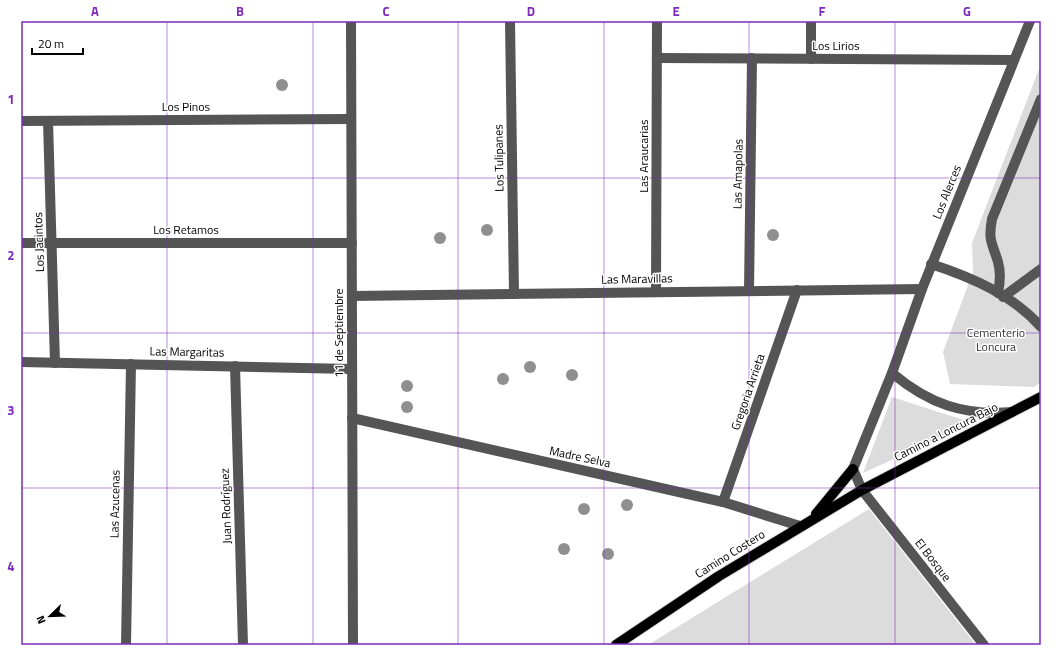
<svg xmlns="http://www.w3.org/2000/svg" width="1062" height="666" font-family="'Titillium Web',sans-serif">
	<rect width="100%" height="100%" fill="#fff"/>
	<g fill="#dcdcdc">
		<polygon points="1041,64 1041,382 1034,387 950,384 943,352 973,272 972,243"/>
		<polygon points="892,397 973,423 863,473"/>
		<polygon points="869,509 976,645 648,645"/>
	</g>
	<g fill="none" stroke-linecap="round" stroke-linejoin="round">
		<g stroke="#dbdbdb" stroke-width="12">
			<g id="major">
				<polyline points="816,514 853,469"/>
				<polyline points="616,645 719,576 862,490 1041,397"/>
			</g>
		</g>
		<g stroke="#555" stroke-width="10">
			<polyline points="351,21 353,645"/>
			<polyline points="510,21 514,294"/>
			<polyline points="811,21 811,59"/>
			<polyline points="657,58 1014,60"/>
			<polyline points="21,121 351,119"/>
			<polyline points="48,121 55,363"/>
			<polyline points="21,243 352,243"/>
			<path d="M 931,264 C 971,277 1013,295 1041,327"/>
			<polyline points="749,291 752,58"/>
			<polyline points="656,292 657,21"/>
			<path d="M 998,293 C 1000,283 1001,272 998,262 C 992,242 988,241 992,219 L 1041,99"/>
			<polyline points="352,296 922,289"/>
			<polyline points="1003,297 1041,269"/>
			<polyline points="21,362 352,369"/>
			<polyline points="235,366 243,645"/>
			<path d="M 892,373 C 929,404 964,416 1012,412"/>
			<polyline points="352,418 723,502 800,526"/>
			<polyline points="723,502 797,290"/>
			<polyline points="126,645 131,364"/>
			<polyline points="984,645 862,490 853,469 892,373 922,289 1030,21"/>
		</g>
		<use href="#major" stroke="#000" stroke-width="10"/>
	</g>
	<g fill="#8f8f8f">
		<circle cx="282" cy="85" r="6"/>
		<circle cx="487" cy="230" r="6"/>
		<circle cx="773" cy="235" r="6"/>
		<circle cx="440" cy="238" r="6"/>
		<circle cx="530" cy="367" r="6"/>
		<circle cx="572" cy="375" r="6"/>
		<circle cx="503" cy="379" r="6"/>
		<circle cx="407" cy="386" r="6"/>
		<circle cx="407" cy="407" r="6"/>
		<circle cx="627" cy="505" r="6"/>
		<circle cx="584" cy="509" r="6"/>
		<circle cx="564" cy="549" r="6"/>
		<circle cx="608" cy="554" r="6"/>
	</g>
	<path fill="none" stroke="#7b2cbf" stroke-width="1" stroke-opacity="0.55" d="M 167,21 L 167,645M 313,21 L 313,645M 458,21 L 458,645M 604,21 L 604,645M 749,21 L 749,645M 895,21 L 895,645M 21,178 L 1041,178M 21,333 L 1041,333M 21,488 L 1041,488"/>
	<g text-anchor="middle" stroke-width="3" stroke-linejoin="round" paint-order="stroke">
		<g font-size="12" fill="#000" stroke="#fff">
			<text x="836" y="50">Los Lirios</text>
			<text x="186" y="111">Los Pinos</text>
			<text transform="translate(644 156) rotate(-90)" y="4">Las Araucarias</text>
			<text transform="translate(499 158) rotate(-91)" y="4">Los Tulipanes</text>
			<text transform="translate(738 174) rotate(-89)" y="4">Las Amapolas</text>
			<text transform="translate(947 192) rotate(-68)" y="4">Los Alerces</text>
			<text x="186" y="234">Los Retamos</text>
			<text transform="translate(39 242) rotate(-92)" y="4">Los Jacintos</text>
			<text transform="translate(637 279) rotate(-1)" y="4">Las Maravillas</text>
			<text transform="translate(339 333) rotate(-90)" y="4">11 de Septiembre</text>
			<text transform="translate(187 352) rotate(1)" y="4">Las Margaritas</text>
			<text transform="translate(748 392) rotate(-71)" y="4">Gregoria Arrieta</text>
			<text transform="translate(946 432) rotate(-27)" y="4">Camino a Loncura Bajo</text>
			<text transform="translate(580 457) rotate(12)" y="4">Madre Selva</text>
			<text transform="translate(115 504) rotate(-89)" y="4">Las Azucenas</text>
			<text transform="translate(226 506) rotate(-92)" y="4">Juan Rodríguez</text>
			<text transform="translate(730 554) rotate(-32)" y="4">Camino Costero</text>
			<text transform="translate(933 560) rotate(52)" y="4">El Bosque</text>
		</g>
		<g font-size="12" fill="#333" stroke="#fff">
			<text x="996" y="337">Cementerio<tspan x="996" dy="14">Loncura</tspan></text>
		</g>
	</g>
	<rect width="1062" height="666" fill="none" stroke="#ffffff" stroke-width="44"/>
	<g transform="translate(50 616) rotate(247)" stroke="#ffffff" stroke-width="3" paint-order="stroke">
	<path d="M0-3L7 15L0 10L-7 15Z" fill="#000000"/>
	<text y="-6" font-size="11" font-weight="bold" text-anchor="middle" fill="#000000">N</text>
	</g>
	<path d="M32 48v6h51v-6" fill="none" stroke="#000000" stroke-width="2"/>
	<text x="38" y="48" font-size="12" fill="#000000" stroke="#ffffff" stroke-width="3" paint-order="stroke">20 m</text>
	<rect x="22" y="22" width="1018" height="622" fill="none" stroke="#7b2cbf" stroke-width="1.5"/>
	<g font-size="13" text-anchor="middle" font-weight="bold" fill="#7b2cbf">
		<text x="95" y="16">A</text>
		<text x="240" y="16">B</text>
		<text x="386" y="16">C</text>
		<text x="531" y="16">D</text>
		<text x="676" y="16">E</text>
		<text x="822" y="16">F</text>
		<text x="967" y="16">G</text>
		<text x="11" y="104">1</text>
		<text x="11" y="260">2</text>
		<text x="11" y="415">3</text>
		<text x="11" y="571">4</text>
	</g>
</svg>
